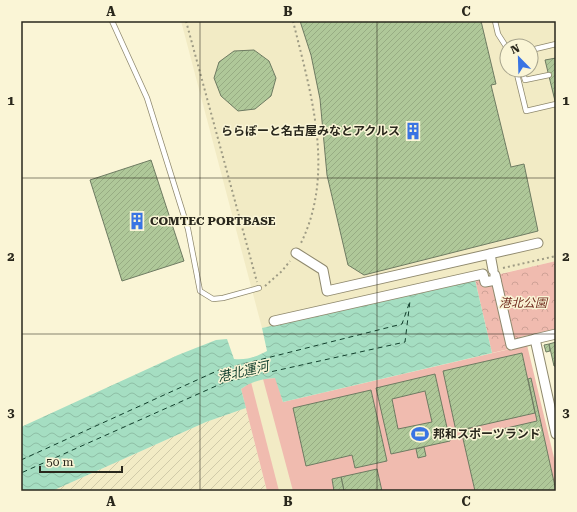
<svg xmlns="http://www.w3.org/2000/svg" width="577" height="512" font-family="'Roboto Serif','Noto Sans JP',serif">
	<defs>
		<pattern id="industrial-furrows" width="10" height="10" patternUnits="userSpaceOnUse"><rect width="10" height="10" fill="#f2ebc5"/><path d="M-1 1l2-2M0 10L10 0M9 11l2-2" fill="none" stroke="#d0caa9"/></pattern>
		<pattern id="forest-crowns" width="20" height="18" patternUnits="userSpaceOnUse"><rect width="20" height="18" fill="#f0bbaf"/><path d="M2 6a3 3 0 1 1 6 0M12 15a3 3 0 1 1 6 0" fill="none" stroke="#cea196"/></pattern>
		<pattern id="water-waves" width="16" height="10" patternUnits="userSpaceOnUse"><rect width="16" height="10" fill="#a5dec2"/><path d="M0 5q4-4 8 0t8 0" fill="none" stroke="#8ebea6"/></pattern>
		<pattern id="building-hatch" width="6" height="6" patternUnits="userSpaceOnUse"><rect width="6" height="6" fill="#afc899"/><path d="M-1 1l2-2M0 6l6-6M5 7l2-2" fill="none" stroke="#97ac83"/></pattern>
	</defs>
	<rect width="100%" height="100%" fill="#faf5d6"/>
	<g fill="#f2ebc5" fill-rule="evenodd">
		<path d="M 181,21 L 556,21 L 556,261 L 262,328 ZM 507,46 L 531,46 L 531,70 L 507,70 Z"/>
		<polygon points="276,378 306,491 267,491 241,389 251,382 263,379"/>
	</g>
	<polygon fill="url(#industrial-furrows)" points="246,408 267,491 52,491 206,422"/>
	<g fill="#f0bbaf">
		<polygon points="527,345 556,466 556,491 293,491 263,379 276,378 283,402"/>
		<polygon points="251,382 279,491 267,491 241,389"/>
	</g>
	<polygon fill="url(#forest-crowns)" points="556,261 556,329 520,337 522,346 492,353 475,280"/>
	<path fill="url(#water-waves)" d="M 475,280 L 492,353 L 283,402 L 275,378 C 262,379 252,381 241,389 L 246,408 L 206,422 L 52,491 L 21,491 L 21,427 L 178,355 L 216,340 L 227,339 L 234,359 C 247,360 256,357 267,351 L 262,328 Z"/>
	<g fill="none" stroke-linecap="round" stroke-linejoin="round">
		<polyline stroke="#12402d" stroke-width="1" stroke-dasharray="5 4" stroke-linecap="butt" points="21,460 219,370 402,324 410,301 405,342 225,382 21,473"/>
	</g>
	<g fill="url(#building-hatch)" stroke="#6e7b62" fill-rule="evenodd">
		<polygon points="300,21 481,21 496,84 491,85 511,167 524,164 538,231 364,275 348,265 327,175 320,99 311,55"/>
		<polygon points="254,50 269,61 276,78 271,96 255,109 238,111 221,96 214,78 219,62 234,51"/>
		<polygon points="556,58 556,105 545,60"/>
		<polygon points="151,160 184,261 122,281 90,180"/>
		<polygon points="556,342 556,366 554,366 549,344"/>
		<polygon points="549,344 550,351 546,352 544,345"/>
		<polygon points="522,353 535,413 456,431 443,371"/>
		<path d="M 435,374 L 450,441 L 391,454 L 376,388 ZM 425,391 L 432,422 L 398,429 L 392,399 Z"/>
		<polygon points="531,378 556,491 475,491 461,430 470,428 472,436 537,421 528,379"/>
		<polygon points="371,390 387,461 355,468 352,455 306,466 293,408"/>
		<polygon points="424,447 426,456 418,458 416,449"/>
		<polygon points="377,469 382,491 344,491 341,477"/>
		<polygon points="341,477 344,491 334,491 332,479"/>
	</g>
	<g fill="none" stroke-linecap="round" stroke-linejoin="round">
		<g stroke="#8f896e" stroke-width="6">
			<g id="lane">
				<polyline points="112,21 147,98 188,229 200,291 213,299 223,298 259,288"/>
				<polyline points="495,21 498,34 507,48"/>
				<polyline points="531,50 556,44"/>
				<polyline points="516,70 526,111 556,104"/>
				<polyline points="522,70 525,80 549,75"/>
			</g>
		</g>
		<g stroke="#8f896e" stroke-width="11">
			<g id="street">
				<polyline points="296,253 323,270 327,291 538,243"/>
				<polyline points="490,254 493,270"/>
				<polyline points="495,275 511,345 535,339"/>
				<polyline points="274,321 483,274 485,282 496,280"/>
				<polyline points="556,334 535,339 556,434"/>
			</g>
		</g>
		<g stroke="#9e9b84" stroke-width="2" stroke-dasharray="2 3" stroke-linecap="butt">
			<polyline points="186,21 257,282"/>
			<path d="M 293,21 C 311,94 336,174 300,245"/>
			<polyline points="503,268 556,256"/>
			<polyline points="265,286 282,271 290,261"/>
		</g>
		<use href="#lane" stroke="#fff" stroke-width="4.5"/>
		<use href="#street" stroke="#fff" stroke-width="9"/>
	</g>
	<path fill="none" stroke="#29271c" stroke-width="1" stroke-opacity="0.55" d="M 200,21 L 200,491M 377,21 L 377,491M 21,178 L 556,178M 21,334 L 556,334"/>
	<defs>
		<g id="building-bare" transform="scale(1.38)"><path d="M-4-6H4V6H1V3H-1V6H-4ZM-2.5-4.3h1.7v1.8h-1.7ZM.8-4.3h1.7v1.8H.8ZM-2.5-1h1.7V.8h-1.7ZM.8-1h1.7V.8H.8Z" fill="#3974e3" stroke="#faf5d6" stroke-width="2.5" paint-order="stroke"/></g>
		<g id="stadium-bare" transform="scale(1.38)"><path d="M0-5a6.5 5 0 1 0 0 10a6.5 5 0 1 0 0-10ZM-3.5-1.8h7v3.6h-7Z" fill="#3974e3" stroke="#faf5d6" stroke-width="2.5" paint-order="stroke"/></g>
	</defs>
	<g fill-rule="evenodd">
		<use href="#building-bare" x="413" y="131"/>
		<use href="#building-bare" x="137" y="221"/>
		<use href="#stadium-bare" x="420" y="434"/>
	</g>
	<g text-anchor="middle" stroke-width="3" stroke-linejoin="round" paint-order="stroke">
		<g font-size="12" font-weight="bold" fill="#29271c" stroke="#faf5d6" text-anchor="start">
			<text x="400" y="135" text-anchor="end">ららぽーと名古屋みなとアクルス</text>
			<text x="150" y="225">COMTEC PORTBASE</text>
			<text x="433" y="438">邦和スポーツランド</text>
		</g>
		<g font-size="12" font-style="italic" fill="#732f22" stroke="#faf5d6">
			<text x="523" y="307">港北公園</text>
		</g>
		<g font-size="13" font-style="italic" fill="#12402d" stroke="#faf5d6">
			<text transform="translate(243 371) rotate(-13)" y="5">港北運河</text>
		</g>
	</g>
	<rect width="577" height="512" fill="none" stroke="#faf5d6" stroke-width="44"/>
	<g transform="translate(519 58) rotate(337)"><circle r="19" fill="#faf5d6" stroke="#a6a38c"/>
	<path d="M0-3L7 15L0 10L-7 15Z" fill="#3974e3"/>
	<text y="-6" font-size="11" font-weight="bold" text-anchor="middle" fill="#29271c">N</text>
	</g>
	<path d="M40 466v6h82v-6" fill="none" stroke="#29271c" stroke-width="2"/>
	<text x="46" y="466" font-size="12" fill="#29271c" stroke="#faf5d6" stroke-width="3" paint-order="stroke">50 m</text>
	<rect x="22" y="22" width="533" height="468" fill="none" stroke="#29271c" stroke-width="1.5"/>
	<g font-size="13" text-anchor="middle" font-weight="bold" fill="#29271c">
		<text x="111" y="16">A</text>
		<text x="288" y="16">B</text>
		<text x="466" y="16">C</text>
		<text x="11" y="105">1</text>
		<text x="566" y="105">1</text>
		<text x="11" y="261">2</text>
		<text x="566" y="261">2</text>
		<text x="11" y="417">3</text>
		<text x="566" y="417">3</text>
		<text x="111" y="506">A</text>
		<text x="288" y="506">B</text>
		<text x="466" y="506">C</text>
	</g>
</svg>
